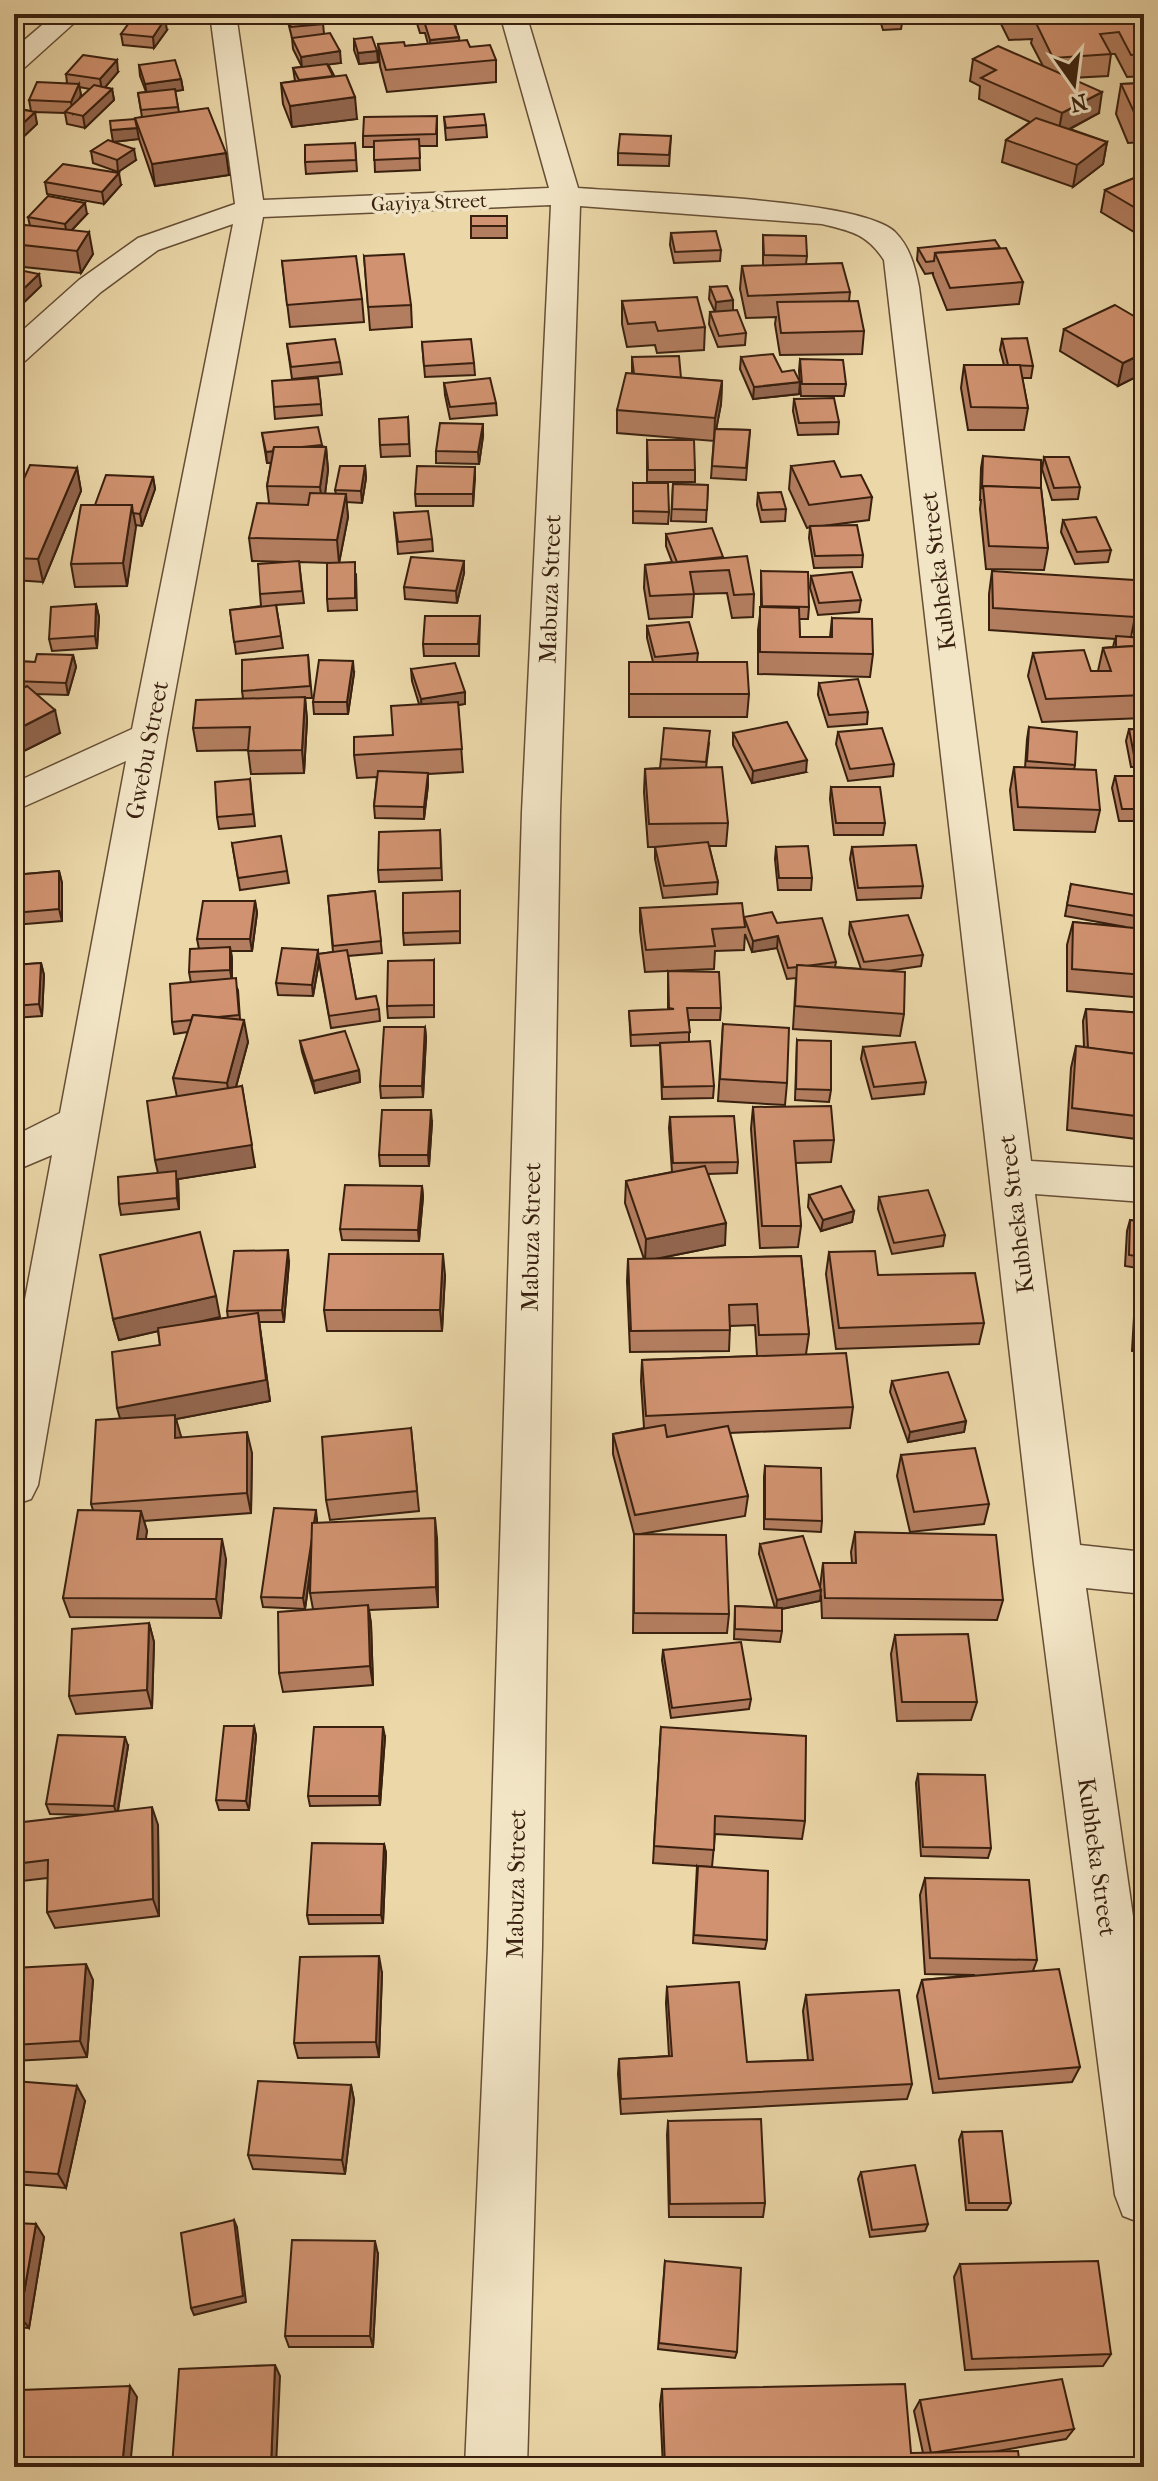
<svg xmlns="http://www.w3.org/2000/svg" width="1158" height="2481" font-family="'IM FELL French Canon',serif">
	<rect width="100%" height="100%" fill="#ebd7a8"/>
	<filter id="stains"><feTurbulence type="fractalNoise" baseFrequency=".0025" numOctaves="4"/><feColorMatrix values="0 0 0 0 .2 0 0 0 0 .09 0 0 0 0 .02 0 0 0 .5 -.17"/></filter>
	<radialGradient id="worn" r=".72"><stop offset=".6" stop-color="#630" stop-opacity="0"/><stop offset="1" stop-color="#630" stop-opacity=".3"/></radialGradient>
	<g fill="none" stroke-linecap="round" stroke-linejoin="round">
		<g stroke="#664e35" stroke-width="3">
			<g id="minor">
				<polygon points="55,14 84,14 23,69 14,71 14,49"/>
				<path d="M 210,14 L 236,14 L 263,200 L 549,188 L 500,14 L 526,14 L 578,188 C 636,193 861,198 895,232 C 910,247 915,267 919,287 L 1031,1161 L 1144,1168 L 1144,1202 L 1035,1194 L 1080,1545 L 1144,1552 L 1144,1594 L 1086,1588 L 1144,1993 L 1144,2224 L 1123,2216 L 1115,2195 L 1034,1564 L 884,260 C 867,234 851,231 822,224 L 580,206 L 560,812 L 542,1947 L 527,2467 L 465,2467 L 488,1947 L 522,812 L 551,205 L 263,217 L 167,736 L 38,1485 L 31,1499 L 14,1505 L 14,1358 L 52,1155 L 14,1171 L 14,1136 L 60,1113 L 126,761 L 14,811 L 14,783 L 132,729 L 233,224 L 158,250 L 101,292 L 25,361 L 14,363 L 14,338 L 79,280 L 138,238 L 235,204 Z"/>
			</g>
		</g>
		<use href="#minor" fill="#f2e5c6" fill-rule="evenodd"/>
	</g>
	<g fill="#b37e60" stroke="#39200f" stroke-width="2" fill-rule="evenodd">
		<polygon points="14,14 30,14 26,20 14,19"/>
		<polygon points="146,14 181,14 178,18 146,15"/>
		<polygon points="286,14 337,14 338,22 323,23 324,34 341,63 328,64 357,119 292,127 283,104 281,83 295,81 293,68 302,67 293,49 292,38"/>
		<polygon points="414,14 453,14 459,41 496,60 496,82 387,92 380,66 378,44 405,46 428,44 425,33 420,33"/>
		<polygon points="878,14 901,14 903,18 901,29 883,30"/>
		<polygon points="996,14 1144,14 1144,76 1127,77 1115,54 1111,54 1108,76 1071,78 1099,113 1070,129 1107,142 1103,164 1073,187 1002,162 1006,140 1030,122 979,99 980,86 970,81 973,59 1043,66 1031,43 1032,39 1009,40"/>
		<polygon points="167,30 154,48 123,45 121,34"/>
		<polygon points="354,39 377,51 378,62 359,64 354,50"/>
		<polygon points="139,65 181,79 183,90 175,91 179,112 229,175 155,186 139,139 113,142 136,160 118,172 93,163 91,151 113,142 135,119 142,117 138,93 146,92 140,76"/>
		<path d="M 118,72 L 105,87 L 112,89 L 114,100 L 85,128 L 67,124 L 65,113 L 34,112 L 37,124 L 18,142 L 14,141 L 14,108 L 31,111 L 29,100 L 67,83 L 66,74 ZM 79,87 L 90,89 L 79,99 L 81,95 Z"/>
		<polygon points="1144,83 1144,142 1128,143 1116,114 1121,84"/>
		<polygon points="437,116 437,146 419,146 420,170 375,172 374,147 363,147 363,136"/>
		<polygon points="444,117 486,125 487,137 446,140"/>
		<polygon points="671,136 669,166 618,165 618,153"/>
		<polygon points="355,143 357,171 306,174 305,162"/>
		<polygon points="1144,174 1144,238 1101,212 1105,190"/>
		<polygon points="45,182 121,185 104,204 47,194"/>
		<polygon points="87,214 72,230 93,254 81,273 14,266 14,217 22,218 23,227 30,226 28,217"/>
		<rect x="471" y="216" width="36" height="22"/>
		<polygon points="671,233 721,250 720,261 674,263 670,245"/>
		<polygon points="763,235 807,256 806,264 850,292 849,301 864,331 862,354 780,355 775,324 776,317 746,318 740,289 742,266 763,266"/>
		<polygon points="918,248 1023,282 1019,304 947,310 933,275 933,273 925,274 917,260"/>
		<polygon points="364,256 411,305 412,327 370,330"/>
		<polygon points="282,261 362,299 364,322 290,327"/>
		<polygon points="14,269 41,286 17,309 14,308"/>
		<polygon points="710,287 733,300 733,310 746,333 745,345 718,347 709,324 710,312 715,312 709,299"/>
		<polygon points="622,301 705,327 704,350 657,353 655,345 627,347 622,324"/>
		<polygon points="1144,322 1144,373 1118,386 1060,351 1064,329"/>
		<polygon points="1002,339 1033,366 1031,378 1022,378 1028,408 1024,430 968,430 961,388 964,365 1004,365 1000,350"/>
		<polygon points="422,342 474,363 475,375 425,377"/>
		<polygon points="287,344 340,362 342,374 292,379"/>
		<polygon points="632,357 681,378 722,381 721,404 716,429 750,430 746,480 711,478 714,437 714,441 617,433 617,410 632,374"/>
		<polygon points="741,357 782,372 800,382 799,394 753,399 740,369"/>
		<polygon points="800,359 846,384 844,396 801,396 799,371"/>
		<polygon points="318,378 322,415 275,419 274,407"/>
		<polygon points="444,383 496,403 497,415 450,419 445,395"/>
		<polygon points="794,399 839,422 838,434 798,435 793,411"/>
		<polygon points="408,417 410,456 381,457 380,445"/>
		<polygon points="262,433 326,447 328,470 325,494 336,494 335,490 365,466 366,478 362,503 346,502 348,517 339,563 356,574 357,610 328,611 327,599 330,563 299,562 304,603 276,605 283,648 236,654 230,610 261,606 260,594 284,562 252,561 249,538 269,503 267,486 271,463 267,463"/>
		<polygon points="483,436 479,464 436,463 436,451"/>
		<polygon points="647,440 695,470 695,482 647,482"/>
		<polygon points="983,456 1041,488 1048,548 1044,570 986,569 980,509 981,500 980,500 981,468"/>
		<polygon points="1044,457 1080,487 1078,499 1052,500 1042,469"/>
		<polygon points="791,466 841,477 872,497 869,520 823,526 863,555 862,567 814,568 809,538 810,527 807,528 789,489"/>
		<polygon points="475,467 473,506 416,506 415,494"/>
		<polygon points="77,468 81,491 43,582 14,580 14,501"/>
		<polygon points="153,477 155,489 142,526 135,525 127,586 75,587 71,564 95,505"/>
		<polygon points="633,483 669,512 668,524 633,523"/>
		<polygon points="673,484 708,485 706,522 671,521"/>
		<polygon points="758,493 786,509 785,521 761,522 757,505"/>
		<polygon points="394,513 432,539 433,551 398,554"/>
		<polygon points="1063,520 1111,550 1108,562 1075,564 1061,532"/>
		<polygon points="666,534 723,557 754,594 753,617 732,618 727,593 694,594 692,617 649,619 644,588 645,565 672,562 666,546"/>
		<polygon points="761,571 809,607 808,619 799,619 800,637 830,637 832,618 873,654 870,677 758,674 758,630 761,607"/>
		<polygon points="992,571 1135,617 1131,637 1144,638 1144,666 1142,666 1144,672 1144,718 1042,722 1028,676 1033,653 1091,671 1098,671 1103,648 1113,647 1115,639 989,630 989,594"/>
		<polygon points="464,573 457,603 405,599 404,587"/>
		<polygon points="811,576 861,600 859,612 818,615 810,588"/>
		<polygon points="96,604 99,617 97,648 52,651 49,639"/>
		<polygon points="480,616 479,656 424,656 423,644"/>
		<polygon points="647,626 698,653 697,662 749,694 747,717 629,717 629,662 653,662 647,638"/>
		<polygon points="73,655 76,667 68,695 36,694 60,733 14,756 14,661 35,662"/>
		<polygon points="308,655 312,698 305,698 307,720 304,773 251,774 248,750 197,751 193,728 243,698 242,691"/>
		<polygon points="411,669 465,692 465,704 458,705 463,772 428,774 428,785 424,819 375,818 374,806 377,777 357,778 354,755 393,735 419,704 412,681"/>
		<polygon points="354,673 348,714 314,714 313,702"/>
		<polygon points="819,683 868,712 867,724 828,727 818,695"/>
		<polygon points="1029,727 1075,765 1074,770 1100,810 1095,832 1014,830 1010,790 1014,767 1025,768 1027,739"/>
		<polygon points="1129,729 1144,730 1144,767 1131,767 1126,741"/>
		<polygon points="838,732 894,764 893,776 848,781 836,744"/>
		<polygon points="733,733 806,772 752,783 733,745"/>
		<polygon points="709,743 706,768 728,823 726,846 709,846 718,882 717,894 663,898 655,859 655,847 659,847 648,847 644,792 645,769 660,768 661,759"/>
		<polygon points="1115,776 1144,776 1144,821 1119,821 1112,788"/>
		<polygon points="250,779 255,826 219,829 217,817"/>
		<polygon points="831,787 885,823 883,835 834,835 830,799"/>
		<polygon points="440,830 442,880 379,882 378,870"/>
		<polygon points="232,843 287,871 289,883 240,890"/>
		<polygon points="776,847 812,878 811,890 778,890 775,859"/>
		<polygon points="852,847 923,886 921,898 857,900 850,859"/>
		<polygon points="59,871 62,883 62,921 14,925 14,875"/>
		<polygon points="1071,884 1142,917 1139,928 1144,928 1144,998 1067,991 1067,945 1073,922 1126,927 1065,916"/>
		<polygon points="375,891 382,953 348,956 356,999 379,1009 380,1021 331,1028 319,962 313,996 278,995 276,983 318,950 318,954 333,952 328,896"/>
		<polygon points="460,891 460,943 404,945 403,933"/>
		<polygon points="255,901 257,913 252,951 231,951 232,959 232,979 238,990 240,1019 248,1042 236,1087 255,1167 178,1179 179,1209 121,1215 119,1204 158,1173 177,1097 173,1078 188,1032 174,1034 172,1022 191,983 189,972 199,949 197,939"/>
		<polygon points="640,908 744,917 777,923 836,962 835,967 861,969 849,934 850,922 923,955 921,966 887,971 904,1014 900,1036 793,1029 796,978 787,979 777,948 752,952 745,934 744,950 715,951 714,969 645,972 640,931"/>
		<polygon points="434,960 434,1017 388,1018 387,1006"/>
		<polygon points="41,963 44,975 42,1016 14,1018 14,965"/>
		<polygon points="668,971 721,1008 720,1020 689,1020 689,1042 714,1086 713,1098 662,1099 660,1045 631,1046 629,1011 668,1010"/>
		<polygon points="1086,1009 1144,1013 1144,1140 1067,1130 1071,1068 1076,1046 1084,1047 1083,1021"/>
		<polygon points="723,1024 787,1083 785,1105 718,1101"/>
		<polygon points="425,1027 426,1038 423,1097 381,1098 380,1086"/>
		<polygon points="797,1040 831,1090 829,1102 795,1100"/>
		<polygon points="300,1041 359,1070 360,1082 315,1093 302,1052"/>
		<polygon points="863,1047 926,1082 924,1094 872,1099 861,1059"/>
		<polygon points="753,1107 834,1140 831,1162 795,1163 801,1226 798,1247 760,1248 751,1129"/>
		<polygon points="670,1117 738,1162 737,1173 708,1174 725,1245 656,1259 801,1256 809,1334 806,1354 853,1407 850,1428 729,1433 748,1496 745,1516 641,1534 729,1614 727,1633 633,1633 634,1534 613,1454 613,1434 644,1428 641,1381 642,1360 757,1356 755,1325 730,1326 729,1351 630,1352 627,1281 628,1259 644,1259 625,1203 626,1181 672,1172 669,1128"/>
		<polygon points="432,1122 429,1166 380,1166 379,1155"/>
		<polygon points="422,1186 423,1197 419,1241 342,1240 340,1229"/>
		<polygon points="809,1195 854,1211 852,1222 821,1231 808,1207"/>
		<polygon points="879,1197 945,1235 943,1246 892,1254 878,1209"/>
		<polygon points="1130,1220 1144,1222 1144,1269 1125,1266 1127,1231"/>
		<polygon points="829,1252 984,1323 979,1344 836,1349 826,1274"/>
		<polygon points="289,1262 284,1322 259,1322 270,1401 176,1419 180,1437 252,1453 251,1513 144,1521 147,1531 145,1539 226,1559 221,1618 70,1617 63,1598 93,1510 91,1504 120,1419 160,1345 158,1331 119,1340 113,1319 220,1317 195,1323 228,1318 227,1311"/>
		<polygon points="445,1275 442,1331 327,1331 324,1310"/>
		<polygon points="1138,1288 1144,1289 1144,1353 1132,1351 1135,1300"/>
		<polygon points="892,1381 966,1421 964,1432 908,1442 890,1392"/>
		<polygon points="411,1428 419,1511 330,1520 326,1500"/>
		<polygon points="901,1455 989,1504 984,1524 910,1532 897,1476"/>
		<polygon points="765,1466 822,1521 821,1532 764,1529 764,1477"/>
		<polygon points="317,1520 317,1523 437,1538 438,1607 369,1610 371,1624 373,1685 283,1692 279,1673 313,1609 310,1593 311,1568 305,1609 263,1607 261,1597"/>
		<polygon points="855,1532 1003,1600 997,1620 822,1618 821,1595 820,1601 782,1609 782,1631 780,1642 734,1639 735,1606 775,1608 759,1554 760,1544 820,1587 823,1563 852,1563 851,1552"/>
		<polygon points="149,1623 154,1642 152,1708 76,1714 69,1696"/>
		<polygon points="895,1635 977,1702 971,1720 897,1721 891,1654"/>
		<polygon points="663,1650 751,1699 749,1709 671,1718 662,1660"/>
		<polygon points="254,1726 256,1736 249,1810 219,1810 216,1800"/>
		<polygon points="661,1727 805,1821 802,1839 715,1834 712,1867 653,1863"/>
		<polygon points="385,1737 380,1805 310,1806 308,1796"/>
		<polygon points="128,1746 118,1811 158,1825 159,1916 55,1928 47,1912 48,1878 22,1881 14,1864 88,1815 50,1814 46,1804"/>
		<polygon points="918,1774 991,1848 988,1858 921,1856 916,1783"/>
		<polygon points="384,1844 386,1853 383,1923 309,1924 307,1915"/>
		<polygon points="697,1866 767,1940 765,1949 693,1943"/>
		<polygon points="925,1878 1037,1960 1033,1971 1080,2067 1072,2082 933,2093 917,1996 922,1980 975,1975 925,1974 920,1895"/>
		<polygon points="14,1968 93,1980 87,2057 14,2061"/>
		<polygon points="382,1973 379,2057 298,2058 294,2043"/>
		<polygon points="667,1987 747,2062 808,2060 803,2011 806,1995 912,2084 907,2099 621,2114 618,2074 619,2059 669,2056 666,2003"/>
		<polygon points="14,2081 85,2101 66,2188 14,2184"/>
		<polygon points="351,2085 354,2100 345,2174 253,2169 248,2155"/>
		<polygon points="668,2121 765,2203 763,2217 669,2217 667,2135"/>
		<polygon points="962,2132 1011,2203 1007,2210 966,2210 959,2140"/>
		<polygon points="861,2172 928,2224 925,2231 870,2237 858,2179"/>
		<polygon points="14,2223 44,2237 29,2328 14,2327"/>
		<polygon points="378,2254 373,2347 289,2347 285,2336"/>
		<polygon points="665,2261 737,2352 735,2358 658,2349"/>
		<polygon points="960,2264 1111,2354 1103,2366 965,2370 954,2277"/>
		<polygon points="662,2389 911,2453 923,2453 914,2411 920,2400 1074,2429 1066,2439 992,2452 1020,2467 663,2467 660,2405"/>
	</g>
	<g fill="#92664e" stroke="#39200f" stroke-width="2">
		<polygon points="165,19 167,30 154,48 153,37"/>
		<polygon points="459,37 460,48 431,51 430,40"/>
		<polygon points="340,51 341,63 302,68 301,57"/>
		<polygon points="377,51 378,62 359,64 358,53"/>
		<polygon points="117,60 118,72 102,91 100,79"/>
		<polygon points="181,79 183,90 147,95 145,84"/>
		<polygon points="79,84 81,95 73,113 71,102"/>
		<polygon points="112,89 114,100 85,128 83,116"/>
		<polygon points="1102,92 1099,113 1058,135 1062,113"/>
		<polygon points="355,97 357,119 292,127 290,106"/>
		<polygon points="35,112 37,124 18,142 16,130"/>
		<polygon points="137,128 139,139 113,142 111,130"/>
		<polygon points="1107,142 1103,164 1073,187 1077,165"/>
		<polygon points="134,149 136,160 118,172 117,160"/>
		<polygon points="226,153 229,175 155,186 152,164"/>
		<polygon points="119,173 121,185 104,204 102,192"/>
		<polygon points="85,203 87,214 67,235 65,224"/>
		<polygon points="22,218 24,229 14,237 14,229"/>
		<polygon points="89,232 93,254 81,273 77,251"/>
		<polygon points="39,274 41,286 17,309 15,297"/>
		<polygon points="733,300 733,312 715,314 716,302"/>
		<polygon points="1144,353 1144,373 1118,386 1123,363"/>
		<polygon points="722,381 721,404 714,441 715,418"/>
		<polygon points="800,382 799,394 753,399 754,387"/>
		<polygon points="483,424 483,436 479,464 478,452"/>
		<polygon points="322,445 324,457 267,463 266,452"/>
		<polygon points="326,447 328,470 323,510 320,487"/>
		<polygon points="365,466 366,478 362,503 361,491"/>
		<polygon points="475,467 475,479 473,506 473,494"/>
		<polygon points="77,468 81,491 43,582 38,559"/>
		<polygon points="153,477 155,489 142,526 140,514"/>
		<polygon points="346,494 348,517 339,563 337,540"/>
		<polygon points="132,505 136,527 127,586 123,563"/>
		<polygon points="464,561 464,573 457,603 456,591"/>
		<polygon points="96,604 99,617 97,648 95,636"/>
		<polygon points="73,655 76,667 68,695 66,683"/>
		<polygon points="353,661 354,673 348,714 347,702"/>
		<polygon points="465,692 465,704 422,711 421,699"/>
		<polygon points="305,697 307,720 304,773 302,750"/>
		<polygon points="55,710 60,733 14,756 14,731"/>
		<polygon points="807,760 806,772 752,783 753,771"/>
		<polygon points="428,773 428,785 424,819 424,807"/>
		<polygon points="59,871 62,883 62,921 59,909"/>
		<polygon points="255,901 257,913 252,951 250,939"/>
		<polygon points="778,936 777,948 752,952 753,941"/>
		<polygon points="19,943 22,955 14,958 14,945"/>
		<polygon points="230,947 232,959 232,982 230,970"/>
		<polygon points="318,950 319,962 313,996 312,985"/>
		<polygon points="41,963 44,975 42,1016 39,1004"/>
		<polygon points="244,1020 248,1042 231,1105 227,1083"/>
		<polygon points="425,1027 426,1038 423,1097 422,1086"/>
		<polygon points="359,1070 360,1082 315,1093 313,1081"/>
		<polygon points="242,1086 255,1167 178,1179 179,1209 177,1198 160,1182 155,1160"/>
		<polygon points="431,1110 432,1122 429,1166 428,1155"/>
		<polygon points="422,1186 423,1197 419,1241 418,1230"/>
		<polygon points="854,1211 852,1222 821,1231 823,1220"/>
		<polygon points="726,1223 725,1245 645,1261 646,1239"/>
		<polygon points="288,1250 289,1262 284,1322 282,1310"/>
		<polygon points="443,1254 445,1275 442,1331 440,1310"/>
		<polygon points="216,1296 220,1317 119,1340 113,1319"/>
		<polygon points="258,1313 270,1401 176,1419 181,1436 180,1458 123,1429 117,1408"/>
		<polygon points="966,1421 964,1432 908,1442 910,1432"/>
		<polygon points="247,1432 252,1453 251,1513 247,1493"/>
		<polygon points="316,1510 317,1520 305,1609 303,1598"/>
		<polygon points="141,1511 147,1531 143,1559 137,1539"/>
		<polygon points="435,1518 437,1538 438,1607 436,1587"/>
		<polygon points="222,1539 226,1559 221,1618 216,1599"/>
		<polygon points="821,1590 820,1601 776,1610 777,1600"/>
		<polygon points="368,1605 371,1624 373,1685 370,1666"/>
		<polygon points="149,1623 154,1642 152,1708 147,1690"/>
		<polygon points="254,1726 256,1736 249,1810 246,1801"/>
		<polygon points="383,1727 385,1737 380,1805 379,1796"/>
		<polygon points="125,1737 128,1746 117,1815 114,1806"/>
		<polygon points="152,1807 158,1825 159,1916 153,1899"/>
		<polygon points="384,1844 386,1853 383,1923 381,1915"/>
		<polygon points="379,1956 382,1973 379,2057 376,2042"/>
		<polygon points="86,1964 93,1980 87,2057 80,2041"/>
		<polygon points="351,2085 354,2100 345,2174 342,2160"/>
		<polygon points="77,2086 85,2101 66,2188 58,2174"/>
		<polygon points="234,2220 237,2227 246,2302 194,2315 191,2308"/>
		<polygon points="36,2224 44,2237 29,2328 20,2316"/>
		<polygon points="375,2241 378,2254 373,2347 370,2336"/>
		<polygon points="275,2365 280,2376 276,2467 271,2467"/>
		<polygon points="130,2386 137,2397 130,2467 122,2467"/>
	</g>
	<g fill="#d09270" stroke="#39200f" stroke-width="2">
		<polygon points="287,14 320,14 323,24 291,27"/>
		<polygon points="417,14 453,14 454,19 420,22"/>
		<polygon points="883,14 901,14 903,18 884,18"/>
		<polygon points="1010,14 1090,14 1012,19"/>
		<polygon points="1144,15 1144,54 1131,55 1119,32 1100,34 1111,54 1053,58 1035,21"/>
		<polygon points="134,16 165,19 153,37 121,34"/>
		<polygon points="453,21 459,37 430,40 425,24"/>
		<polygon points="330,33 340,51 301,57 292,38"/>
		<polygon points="372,37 377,51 358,53 354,39"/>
		<polygon points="467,40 470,47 490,45 496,60 386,70 378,44 404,42 405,46"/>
		<polygon points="998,46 1102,92 1062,113 981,78 996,70 973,59"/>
		<polygon points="83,55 117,60 100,79 66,74"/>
		<polygon points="175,60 181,79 145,84 139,65"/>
		<polygon points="327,64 333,76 299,80 293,68"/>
		<polygon points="346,75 355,97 290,106 281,83"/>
		<polygon points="37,82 79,84 71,102 29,100"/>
		<polygon points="1144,83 1144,112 1134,112 1121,84"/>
		<polygon points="94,85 112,89 83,116 65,112"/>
		<polygon points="175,89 178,107 141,110 138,93"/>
		<polygon points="14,108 35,112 16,130 14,130"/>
		<polygon points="208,108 226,153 152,164 135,118"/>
		<polygon points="484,114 486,125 446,128 444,117"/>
		<polygon points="437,116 436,134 363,136 364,117"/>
		<polygon points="1036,118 1107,142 1077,165 1006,140"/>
		<polygon points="135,119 137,128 111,130 110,121"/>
		<polygon points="620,134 671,136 669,155 618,153"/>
		<polygon points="419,139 420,158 374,160 374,141"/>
		<polygon points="108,140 134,149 117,160 91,151"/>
		<polygon points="355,143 356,160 305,162 305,145"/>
		<polygon points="63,164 119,173 102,192 45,182"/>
		<polygon points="1144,174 1144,213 1105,190"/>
		<polygon points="48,196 85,203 65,224 28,217"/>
		<rect x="471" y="216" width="36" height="10"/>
		<polygon points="14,217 22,218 14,229"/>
		<polygon points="25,225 89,232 77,251 14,244 14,232 20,233"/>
		<polygon points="716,231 721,250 675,252 671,233"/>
		<polygon points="763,235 806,236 807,256 764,255"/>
		<polygon points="995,240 1000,248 935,253 934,261 926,262 918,248"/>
		<polygon points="1006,248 1023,282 950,288 935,253"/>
		<polygon points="404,254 411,305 368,307 364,256"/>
		<polygon points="356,256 362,299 287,305 282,261"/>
		<polygon points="842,263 850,292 748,296 742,266"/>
		<polygon points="14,269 39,274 15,297 14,297"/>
		<polygon points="727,286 733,300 716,302 710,287"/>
		<polygon points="697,297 705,327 658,331 655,322 628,324 622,301"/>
		<polygon points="858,301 864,331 781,333 777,302"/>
		<polygon points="1115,305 1144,322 1144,353 1123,363 1064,329"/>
		<polygon points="737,310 746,333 719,336 710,312"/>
		<polygon points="1027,338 1033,366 1008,365 1002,339"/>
		<polygon points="335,339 340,362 291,367 287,344"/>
		<polygon points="471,339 474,363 424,366 422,342"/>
		<polygon points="773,354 782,372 794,370 800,382 754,387 741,357"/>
		<polygon points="679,356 681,378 634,374 632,357"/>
		<polygon points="800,359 843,360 846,384 802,384"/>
		<polygon points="964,365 1020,365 1028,408 971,407"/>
		<polygon points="626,373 722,381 715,418 617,410"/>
		<polygon points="318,378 321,404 274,407 272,381"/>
		<polygon points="490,378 496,403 450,407 444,383"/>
		<polygon points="834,398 839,422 799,423 794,399"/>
		<polygon points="408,417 409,444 380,445 379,419"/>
		<polygon points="440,423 483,424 478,452 436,451"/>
		<polygon points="318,427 322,445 302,447 274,447 273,451 266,452 262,433"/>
		<polygon points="715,429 750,430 746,468 712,466"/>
		<polygon points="647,440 694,440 695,470 648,470"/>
		<polygon points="274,447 326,447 320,487 267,486"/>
		<polygon points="983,456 1041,460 1041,488 983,486 984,488 982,488"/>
		<polygon points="1044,457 1069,457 1080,487 1054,488"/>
		<polygon points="834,461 841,477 861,475 872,497 809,505 791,466"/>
		<polygon points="30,465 77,468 38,559 14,558 14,501"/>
		<polygon points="340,466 365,466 361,491 335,490"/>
		<polygon points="417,466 475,467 473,494 415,494"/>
		<polygon points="106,475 153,477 140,514 133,513 132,505 95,505"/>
		<polygon points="633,483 668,483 669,512 633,511"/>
		<polygon points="673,484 708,485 707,510 672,509"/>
		<polygon points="983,486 1041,488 1048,548 989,546"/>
		<polygon points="781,492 786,509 762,510 758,493"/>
		<polygon points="310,493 346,494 337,540 249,538 257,503 308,505"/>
		<polygon points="81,505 132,505 123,563 71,564"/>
		<polygon points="428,511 432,539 398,542 394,513"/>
		<polygon points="1096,517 1111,550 1077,552 1063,520"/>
		<polygon points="857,525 863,555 815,556 810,526"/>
		<polygon points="712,528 723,557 677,562 666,534"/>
		<polygon points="747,556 754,594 734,595 729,570 690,572 694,594 650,596 645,565"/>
		<polygon points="411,557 464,561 456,591 404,587"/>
		<polygon points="299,561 302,591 260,594 258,564"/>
		<polygon points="355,562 355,598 327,599 327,563"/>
		<polygon points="761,571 808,572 809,607 762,606"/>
		<polygon points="992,571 1134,580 1135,617 993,608"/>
		<polygon points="852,572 861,600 819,603 811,576"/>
		<polygon points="96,604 95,636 49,639 51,607"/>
		<polygon points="276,605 281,636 234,642 230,610"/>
		<polygon points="760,607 799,608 800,637 832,637 832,618 872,619 873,654 760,652"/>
		<polygon points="425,616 480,616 478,644 423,644"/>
		<polygon points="689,622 698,653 655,657 647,626"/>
		<polygon points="1116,636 1144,638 1144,654 1138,653 1135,646 1116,647"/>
		<polygon points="1135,646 1144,672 1144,695 1046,699 1033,653 1084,650 1091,671 1111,671 1103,648"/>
		<polygon points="37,654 73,655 66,683 14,681 14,661 35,662"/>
		<polygon points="308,655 310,686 242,691 242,660"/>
		<polygon points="319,660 353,661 347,702 313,702"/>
		<polygon points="629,662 747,662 749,694 629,694"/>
		<polygon points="455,663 465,692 421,699 411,669"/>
		<polygon points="858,679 868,712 829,715 819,683"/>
		<polygon points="27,686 55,710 14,731 14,693"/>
		<polygon points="305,697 302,750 248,751 250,727 193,728 196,700"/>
		<polygon points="458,702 462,749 354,755 354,737 393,735 391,706"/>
		<polygon points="787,722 807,760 753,771 733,733"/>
		<polygon points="1029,727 1077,732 1075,765 1027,761"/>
		<polygon points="664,728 710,731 706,762 661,759"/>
		<polygon points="882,728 894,764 850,769 838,732"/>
		<polygon points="1129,729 1144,730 1144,755 1134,755"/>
		<polygon points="722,767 728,823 649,824 645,769"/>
		<polygon points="1014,767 1096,770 1100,810 1018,807"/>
		<polygon points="378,771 428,773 424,807 374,806"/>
		<polygon points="1115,776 1144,776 1144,809 1122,809"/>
		<polygon points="250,779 253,814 217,817 215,782"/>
		<polygon points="831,787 880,787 885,823 836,823"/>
		<polygon points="440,830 441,868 378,870 379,832"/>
		<polygon points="281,836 287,871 238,878 232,843"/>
		<polygon points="708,842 718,882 664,886 655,847"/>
		<polygon points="916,845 923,886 858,888 852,847"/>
		<polygon points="808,846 812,878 779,878 776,847"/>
		<polygon points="59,871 59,909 14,913 14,875"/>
		<polygon points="1071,884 1144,896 1142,917 1067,905"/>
		<polygon points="375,891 381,941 333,946 328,896"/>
		<polygon points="460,891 460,931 403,933 403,893"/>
		<polygon points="203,901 255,901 250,939 197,939"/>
		<polygon points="742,903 745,927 712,929 715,946 646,950 640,908"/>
		<polygon points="772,912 777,923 822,918 836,962 806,966 797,965 797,967 788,968 778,936 753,941 744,917"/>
		<polygon points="908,915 923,955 864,962 850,922"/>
		<polygon points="1073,922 1144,929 1144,975 1072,969"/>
		<polygon points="230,947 230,970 189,972 190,949"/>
		<polygon points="282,948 318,950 312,985 276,983"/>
		<polygon points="347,950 356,999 376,996 379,1009 329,1016 318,954"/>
		<polygon points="434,960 434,1005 387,1006 388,961"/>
		<polygon points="41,963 39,1004 14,1006 14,965"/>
		<polygon points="797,965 905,972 904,1014 795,1006"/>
		<polygon points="668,971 719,972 721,1008 687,1008 690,1032 631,1035 629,1011 674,1009 669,1008"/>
		<polygon points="236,978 239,1015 218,1017 193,1015 191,1020 172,1022 170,984"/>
		<polygon points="1086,1009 1144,1013 1144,1055 1088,1048"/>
		<polygon points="193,1015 244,1020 227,1083 173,1078"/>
		<polygon points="723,1024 789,1028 787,1083 720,1079"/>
		<polygon points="384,1027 425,1027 422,1086 380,1086"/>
		<polygon points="345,1031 359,1070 313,1081 300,1041"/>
		<polygon points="797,1040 831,1041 831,1090 796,1089"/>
		<polygon points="710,1041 714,1086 663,1087 660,1043"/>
		<polygon points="915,1042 926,1082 874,1087 863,1047"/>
		<polygon points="1076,1046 1144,1055 1144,1117 1072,1108"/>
		<polygon points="242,1086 252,1145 155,1160 147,1101"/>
		<polygon points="831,1106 834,1140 794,1141 801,1226 762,1226 753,1107"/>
		<polygon points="382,1110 431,1110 428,1155 379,1155"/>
		<polygon points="734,1116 738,1162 673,1163 670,1117"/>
		<polygon points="705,1166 726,1223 646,1239 626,1181"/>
		<polygon points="176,1171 177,1198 119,1204 118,1177"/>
		<polygon points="345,1185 422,1186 418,1230 340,1229"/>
		<polygon points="841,1186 854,1211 823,1220 809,1195"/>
		<polygon points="928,1190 945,1235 894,1243 879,1197"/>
		<polygon points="1130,1220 1144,1222 1144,1257 1129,1255"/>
		<polygon points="200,1232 216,1296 113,1319 100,1255"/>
		<polygon points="288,1250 282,1310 227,1311 234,1251"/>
		<polygon points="875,1251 878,1275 975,1273 984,1323 839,1328 829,1252"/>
		<polygon points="329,1254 443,1254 440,1310 324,1310"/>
		<polygon points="801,1256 809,1334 759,1335 757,1304 729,1305 730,1330 631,1331 628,1259"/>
		<polygon points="1138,1288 1144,1289 1144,1342 1136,1340"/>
		<polygon points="258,1313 266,1380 117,1408 112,1352 160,1345 158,1328"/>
		<polygon points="846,1353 853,1407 646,1416 642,1360"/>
		<polygon points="948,1372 966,1421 910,1432 892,1381"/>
		<polygon points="175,1415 175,1438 247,1432 247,1493 91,1504 96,1420"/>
		<polygon points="665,1425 667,1437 728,1426 748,1496 635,1515 613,1434"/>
		<polygon points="411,1428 417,1491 326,1500 322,1437"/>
		<polygon points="975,1448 989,1504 914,1512 901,1455"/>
		<polygon points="765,1466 821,1468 822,1521 765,1519"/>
		<polygon points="274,1508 316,1510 314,1523 312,1523 312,1538 303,1598 261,1597"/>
		<polygon points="78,1510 141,1511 137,1539 222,1539 216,1599 63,1598"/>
		<polygon points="435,1518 436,1587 310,1593 312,1523"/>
		<polygon points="855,1532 996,1535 1003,1600 825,1598 823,1563 856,1563"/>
		<polygon points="634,1534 726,1535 729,1614 634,1613"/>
		<polygon points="803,1536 821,1590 777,1600 760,1544"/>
		<polygon points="368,1605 370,1666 279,1673 278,1612"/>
		<polygon points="735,1606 782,1608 782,1631 735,1629"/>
		<polygon points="149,1623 147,1690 69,1696 72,1629"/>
		<polygon points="968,1634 977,1702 902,1702 895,1635"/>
		<polygon points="741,1642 751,1699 672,1708 663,1650"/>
		<polygon points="224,1726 254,1726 246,1801 216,1800"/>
		<polygon points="314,1727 383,1727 379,1796 308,1796"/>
		<polygon points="661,1727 806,1736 805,1821 715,1816 714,1850 654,1846"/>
		<polygon points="58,1735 125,1737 114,1806 46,1804"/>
		<polygon points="918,1774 985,1775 991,1848 923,1847"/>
		<polygon points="152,1807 153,1899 47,1912 48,1860 14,1864 15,1823"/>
		<polygon points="312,1843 384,1844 381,1915 307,1915"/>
		<polygon points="698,1866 768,1871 767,1940 694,1935"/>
		<polygon points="925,1878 1029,1880 1037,1960 930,1958"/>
		<polygon points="379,1956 376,2042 294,2043 300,1957"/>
		<polygon points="86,1964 80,2041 14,2045 14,1968"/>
		<polygon points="1059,1969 1080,2067 939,2079 922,1980"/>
		<polygon points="739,1982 747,2062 813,2060 806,1995 899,1990 912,2084 621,2099 619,2059 672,2056 667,1987"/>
		<polygon points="14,2081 77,2086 58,2174 14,2171"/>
		<polygon points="258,2081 351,2085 342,2160 248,2155"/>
		<polygon points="761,2119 765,2203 670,2204 668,2121"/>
		<polygon points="1002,2131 1011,2203 969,2203 962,2132"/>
		<polygon points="915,2165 928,2224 872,2230 861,2172"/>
		<polygon points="234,2220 243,2296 191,2308 181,2233"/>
		<polygon points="14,2223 36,2224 20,2316 14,2315"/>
		<polygon points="292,2240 375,2241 370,2336 285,2336"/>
		<polygon points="665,2261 741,2268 737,2352 659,2343"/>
		<polygon points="1098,2261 1111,2354 972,2359 960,2264"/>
		<polygon points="275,2365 271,2466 172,2467 179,2369"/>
		<polygon points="1062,2379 1074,2429 931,2453 920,2400"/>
		<polygon points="905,2384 911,2453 1018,2451 1020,2467 665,2467 662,2389"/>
		<polygon points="130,2386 122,2467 14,2467 14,2438 20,2390"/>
	</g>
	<g text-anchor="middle" stroke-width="7" stroke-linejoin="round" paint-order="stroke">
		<g font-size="20" fill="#39200f" stroke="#f2e5c6">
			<text transform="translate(429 202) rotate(-2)" y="7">Gayiya Street</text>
		</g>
		<g font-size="24" fill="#39200f" stroke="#f2e5c6">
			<text transform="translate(938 571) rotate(-97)" y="8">Kubheka Street</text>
			<text transform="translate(550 589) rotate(-88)" y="8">Mabuza Street</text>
			<text transform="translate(147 750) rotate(-79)" y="8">Gwebu Street</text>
			<text transform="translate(1016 1214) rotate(-97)" y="8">Kubheka Street</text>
			<text transform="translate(531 1237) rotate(-89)" y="8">Mabuza Street</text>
			<text transform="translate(1097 1857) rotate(82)" y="8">Kubheka Street</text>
			<text transform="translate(516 1884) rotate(-89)" y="8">Mabuza Street</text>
		</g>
	</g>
	<rect width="1158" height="2481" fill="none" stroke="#ebd7a8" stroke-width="48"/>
	<rect x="16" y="16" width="1126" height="2449" fill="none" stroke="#39200f" stroke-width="4"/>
	<rect x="24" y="24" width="1110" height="2433" fill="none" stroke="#39200f" stroke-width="2"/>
	<g transform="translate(1074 84) rotate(166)" stroke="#f2e5c6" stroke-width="6" paint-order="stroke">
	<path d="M0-6L14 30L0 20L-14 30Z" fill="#39200f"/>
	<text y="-12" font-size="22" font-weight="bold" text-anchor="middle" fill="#39200f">N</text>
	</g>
	<rect width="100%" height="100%" filter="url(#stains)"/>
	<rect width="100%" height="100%" fill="url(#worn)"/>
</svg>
